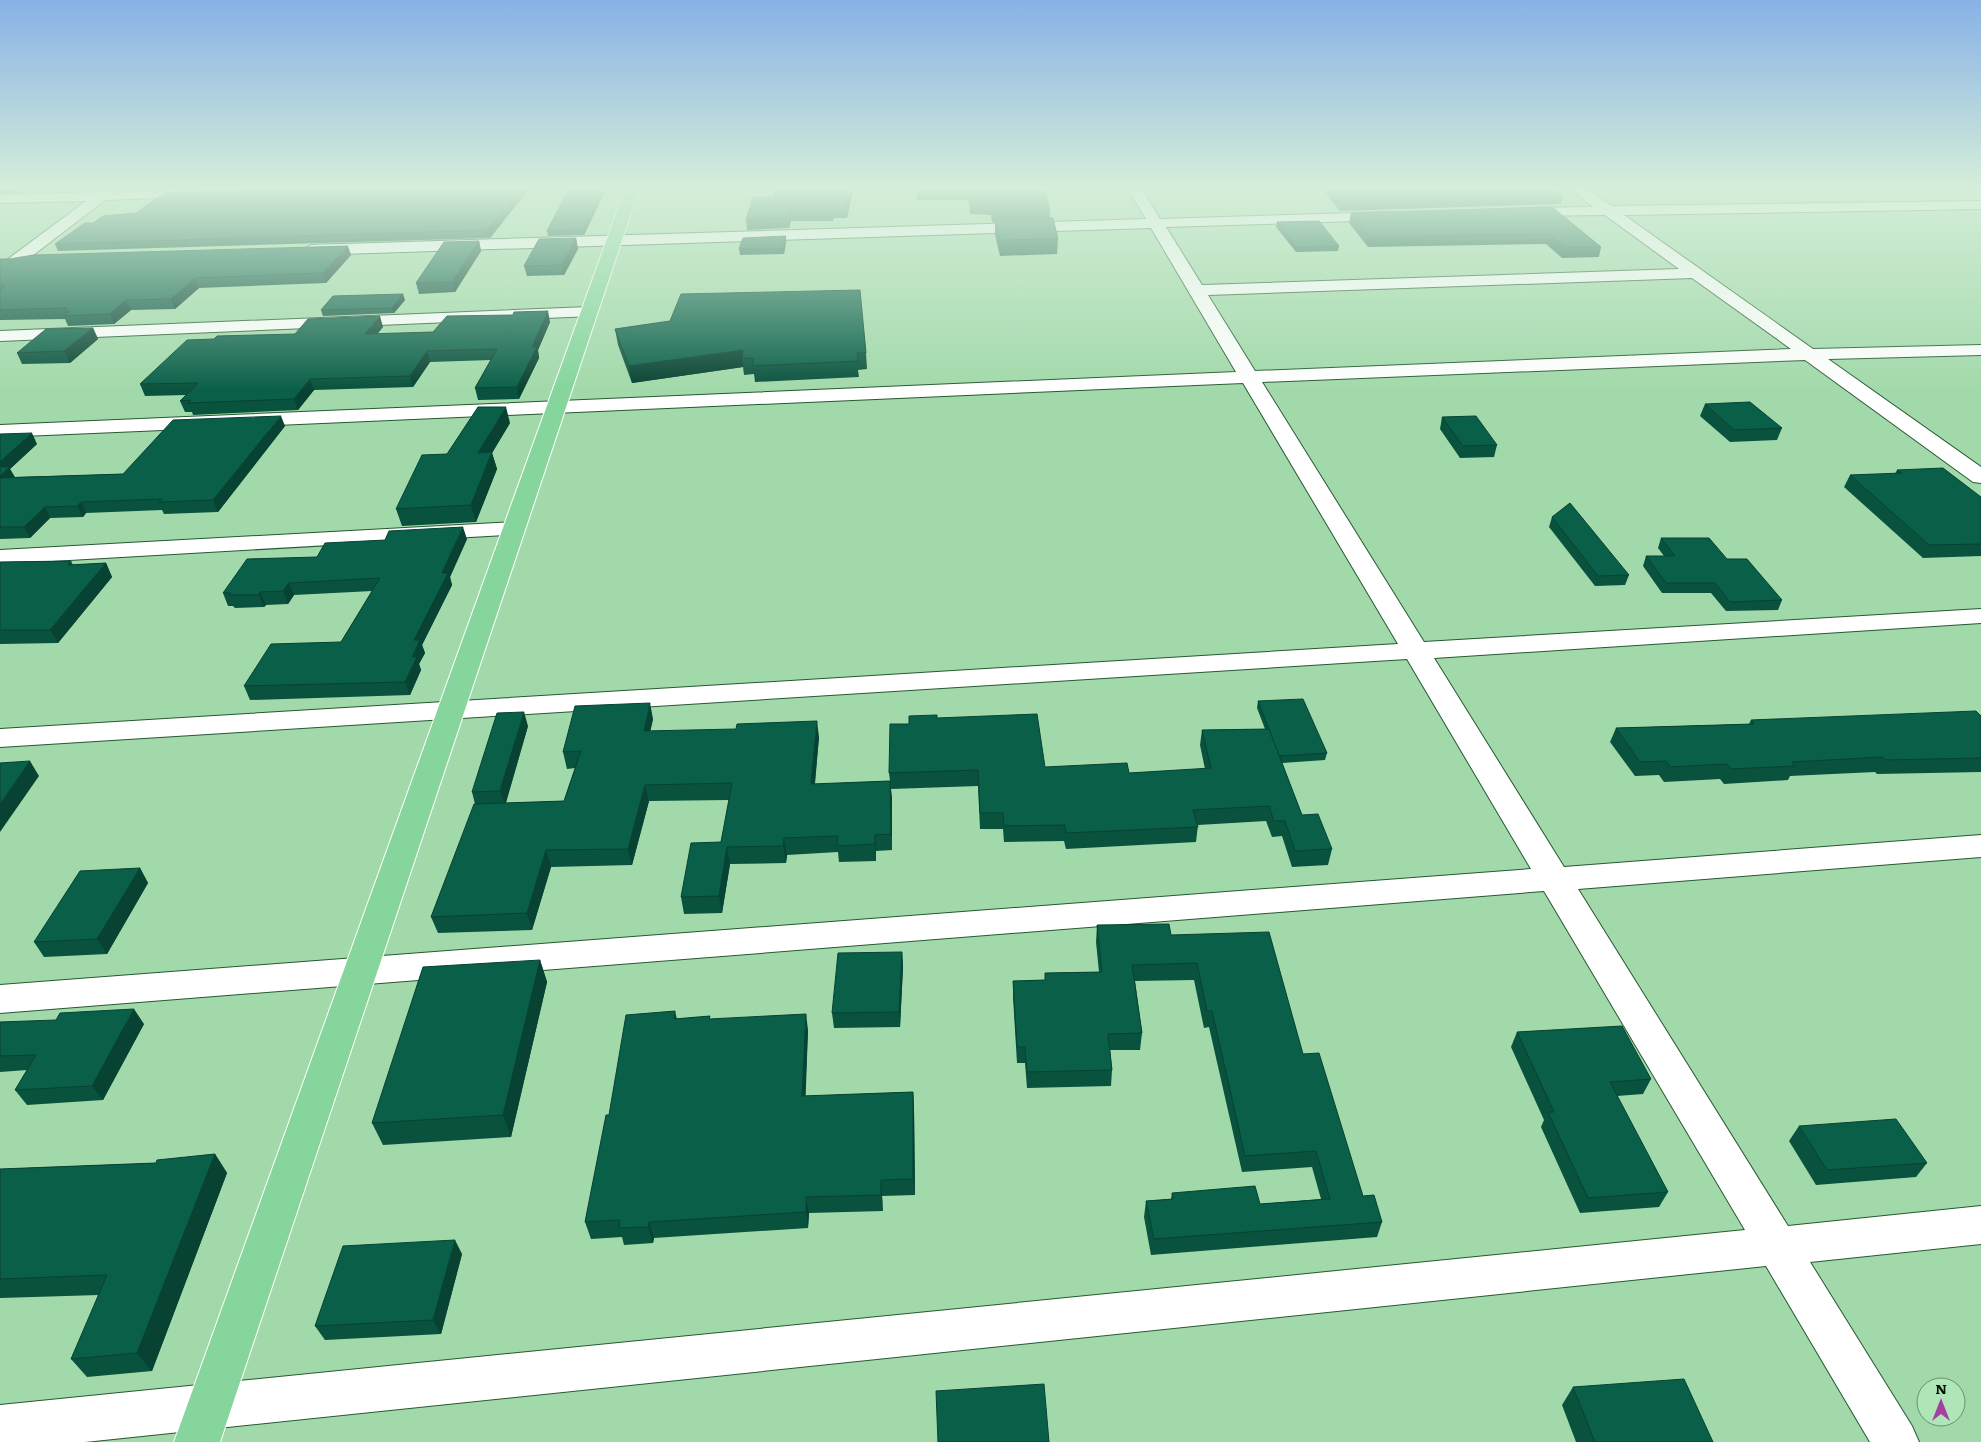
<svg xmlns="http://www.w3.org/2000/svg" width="1981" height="1442" font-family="Literata,serif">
	<rect width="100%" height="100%" fill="#a2d9aa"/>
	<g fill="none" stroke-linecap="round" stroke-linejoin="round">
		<g stroke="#265931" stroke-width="2">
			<g id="minor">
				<polygon points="201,189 208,193 206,196 105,200 6,276 0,278 0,265 86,201 0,203 0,195 98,192 104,190 109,192"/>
				<path d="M 1128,189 L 1142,189 L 1160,219 L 1388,212 L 1395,216 L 1388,220 L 1166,227 L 1202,285 L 1679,269 L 1605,215 L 1521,216 L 1514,212 L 1521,208 L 1593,207 L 1571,189 L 1587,189 L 1612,206 L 1981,201 L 1981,209 L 1624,215 L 1813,349 L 1981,345 L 1981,355 L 1828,359 L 1981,467 L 1981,483 L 1973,482 L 1805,360 L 1262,382 L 1424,642 L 1981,609 L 1981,623 L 1434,658 L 1564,867 L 1981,835 L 1981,857 L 1578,889 L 1788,1226 L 1981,1206 L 1981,1244 L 1810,1262 L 1912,1426 L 1919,1442 L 1870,1442 L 1766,1266 L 85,1442 L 0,1442 L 0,1405 L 1745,1230 L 1544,891 L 0,1013 L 0,985 L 1531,869 L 1407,659 L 0,747 L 0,729 L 1398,644 L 1243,383 L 0,437 L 0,425 L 1236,372 L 1151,228 L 311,255 L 303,250 L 311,245 L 1146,219 ZM 1692,278 L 1791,349 L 1255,371 L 1208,295 Z"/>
				<polygon points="588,307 594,308 596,312 594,316 0,341 0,331"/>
				<polygon points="513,522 521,524 524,529 521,534 0,564 0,550"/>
			</g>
		</g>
		<g stroke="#fff" stroke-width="2">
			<polygon id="major" points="625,189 639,189 220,1442 174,1442"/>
		</g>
		<use href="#minor" fill="#fff" fill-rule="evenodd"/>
		<use href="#major" fill="#85d59d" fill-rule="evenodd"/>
	</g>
	<g fill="#09523e">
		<polygon points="0,189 24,189 18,193 0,194"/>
		<polygon points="529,189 490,238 58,251 55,244 93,223"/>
		<polygon points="606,189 584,235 548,236 547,231"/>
		<polygon points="776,189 852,189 853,190 847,218 834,218 833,221 791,221 789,228 747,230 746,220 774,197"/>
		<polygon points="916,189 1045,189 1050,211 1050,218 1058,239 1057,254 1000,256 995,235 995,222 992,222 991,215 970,214 969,200 917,200"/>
		<polygon points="1322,189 1554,189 1563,197 1561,204 1340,211"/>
		<polygon points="1552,207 1601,247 1599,257 1562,258 1546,244 1368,247 1349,223 1351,213"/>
		<polygon points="1277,222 1339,246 1338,251 1296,252 1276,227"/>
		<polygon points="786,236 786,242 784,254 740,255 739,249"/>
		<polygon points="576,238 578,249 564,275 527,276 524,266"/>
		<polygon points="479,241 481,251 455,292 419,294 416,283"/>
		<polygon points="351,255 326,283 199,288 175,309 131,310 114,324 68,326 65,319 0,320 0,259"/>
		<polygon points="405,300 394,313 323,316 321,310"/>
		<polygon points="550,322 538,350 539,358 519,399 478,400 475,388 491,360 430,362 413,387 314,390 298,410 193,415 192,412 185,412 180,401 186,395 145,396 140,384 295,334 383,327 377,334 433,332"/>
		<polygon points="93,328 98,339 70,363 22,364 17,353"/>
		<polygon points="615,329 866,353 867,369 858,370 859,377 755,382 754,374 744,375 743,367 632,383 618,345"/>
		<polygon points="1705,404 1782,428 1777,440 1730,442 1700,416"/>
		<polygon points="1442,417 1497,445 1494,457 1460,458 1440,429"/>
		<polygon points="510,423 492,453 497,469 476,522 402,526 396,509 447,454"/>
		<polygon points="285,426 218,512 164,514 162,510 86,513 83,517 50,518 30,538 0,539 0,434 37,444 10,469 15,477 123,474"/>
		<polygon points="1897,470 1981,497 1981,556 1923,558 1844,487 1850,475 1895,474"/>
		<polygon points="1552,517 1629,575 1625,585 1595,586 1549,527"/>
		<polygon points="1661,538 1727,559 1782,600 1778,610 1726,611 1711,593 1662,593 1643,566 1646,556 1664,556 1658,548"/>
		<polygon points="467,539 450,577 452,585 422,645 425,653 419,664 421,670 410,695 250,700 244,686 341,642 372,591 294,595 288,604 266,605 264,607 235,608 233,606 228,606 223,593 317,557"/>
		<polygon points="71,561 73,565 106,563 112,577 58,643 0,644 0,562"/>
		<polygon points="1258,701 1327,753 1325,760 1282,763 1302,815 1332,849 1328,865 1292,867 1282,836 1272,837 1266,821 1198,825 1196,842 1066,849 1064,841 1004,842 1003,829 980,829 978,786 891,789 892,850 876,851 876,861 839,862 838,852 787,855 786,863 730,864 722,913 684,914 681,897 721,842 729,800 649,801 632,865 551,867 532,930 438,933 431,917 475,804 472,792 528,726 506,803 564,801 575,768 567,769 563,752 653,719 650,731 819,737 815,784 890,781 889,773 909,724 937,718 1045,767 1129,773 1205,769 1200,745 1202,730 1265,729 1257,708"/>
		<polygon points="1981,716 1981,772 1877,774 1875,772 1790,776 1788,780 1724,784 1720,779 1664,782 1659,775 1635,776 1610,742 1616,728 1749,724 1751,720"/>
		<polygon points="140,868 148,883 107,954 44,957 34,942"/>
		<polygon points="1097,925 1171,935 1303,1054 1363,1196 1382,1222 1377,1237 1151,1255 1144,1217 1146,1201 1171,1199 1172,1193 1260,1204 1321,1199 1312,1167 1242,1172 1209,1027 1204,1028 1194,980 1135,981 1142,1033 1140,1050 1110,1050 1112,1070 1111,1086 1027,1088 1025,1063 1017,1063 1013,997 1013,981 1045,980 1045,973 1099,972 1096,942"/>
		<polygon points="902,952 903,967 900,1027 834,1028 832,1013"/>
		<polygon points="540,960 547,982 511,1137 383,1145 372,1123"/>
		<polygon points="710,1016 710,1019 808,1030 805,1096 913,1092 914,1109 915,1195 882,1196 883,1211 809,1213 808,1228 654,1238 653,1243 624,1245 622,1237 591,1239 585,1222 609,1115 677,1019"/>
		<polygon points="0,1022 144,1024 103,1100 27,1105 15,1090 27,1070 0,1072"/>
		<polygon points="1517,1032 1651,1079 1643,1094 1617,1096 1668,1192 1659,1207 1580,1213 1541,1127 1544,1120 1511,1047"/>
		<polygon points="1799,1126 1927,1163 1916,1177 1816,1185 1789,1141"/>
		<polygon points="215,1154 227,1173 152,1371 87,1377 71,1359 99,1295 0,1298 0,1169 156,1163"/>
		<polygon points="462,1254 441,1334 325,1340 315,1326"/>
		<polygon points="1573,1387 1713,1442 1576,1442 1562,1405"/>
	</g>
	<g fill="#074232">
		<polygon points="17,189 24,189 18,193"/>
		<polygon points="522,189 529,189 490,238 488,230"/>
		<polygon points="603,189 606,189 584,235 583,230"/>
		<polygon points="850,189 852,189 853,190 847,218 846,208"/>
		<polygon points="790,212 791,221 789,228 788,218"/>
		<polygon points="786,236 786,242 784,254 783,249"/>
		<polygon points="576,238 578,249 564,275 562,265"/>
		<polygon points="479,241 481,251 455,292 452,282"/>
		<polygon points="348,246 351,255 326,283 323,273"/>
		<polygon points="195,278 199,288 175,309 171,299"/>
		<polygon points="403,294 405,300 394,313 392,308"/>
		<polygon points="126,300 131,310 114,324 110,314"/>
		<polygon points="548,311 550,322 538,350 539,358 519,399 517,387 532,347"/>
		<polygon points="380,316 383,327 368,345 365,334"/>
		<polygon points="93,328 98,339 70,363 64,351"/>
		<polygon points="743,350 742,358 743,367 632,383 629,366"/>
		<polygon points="427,351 430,362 413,387 410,376"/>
		<polygon points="310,379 314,390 298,410 294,399"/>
		<polygon points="506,407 510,423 492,453 497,469 476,522 471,505 478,453"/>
		<polygon points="281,416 285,426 218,512 213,500"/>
		<polygon points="32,433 37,444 10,469 15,478 0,482 0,462"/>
		<polygon points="81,502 86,513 83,517 77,506"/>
		<polygon points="45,507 50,518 30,538 24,527"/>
		<polygon points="463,527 467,539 450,577 452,585 422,645 425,653 419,664 421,670 410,695 405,682 412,657 414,640 442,573"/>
		<polygon points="106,563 112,577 58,643 50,630"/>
		<polygon points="289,583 294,595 288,604 283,591"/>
		<polygon points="260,592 266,605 264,607 259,595"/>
		<polygon points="650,703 653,719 647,747 644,731"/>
		<polygon points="524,712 528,726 505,805 500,791"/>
		<polygon points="817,721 819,737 813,801 811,784"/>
		<polygon points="30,761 39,776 0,832 0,804"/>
		<polygon points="890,781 892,797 892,850 891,834"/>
		<polygon points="645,785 649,801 632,865 628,849"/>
		<polygon points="875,835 876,851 876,861 875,844"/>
		<polygon points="784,838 787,855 786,863 783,846"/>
		<polygon points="727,847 730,864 722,913 719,896"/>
		<polygon points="546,850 551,867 532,930 527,913"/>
		<polygon points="140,868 148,883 107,954 97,939"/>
		<polygon points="902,952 903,967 900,1027 899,1012"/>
		<polygon points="540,960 547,982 511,1137 503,1115"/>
		<polygon points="134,1009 144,1024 103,1100 92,1086"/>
		<polygon points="675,1011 679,1028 674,1019"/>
		<polygon points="806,1014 808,1030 805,1113 802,1096"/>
		<polygon points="913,1092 914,1109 915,1195 913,1179"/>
		<polygon points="215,1154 227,1173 152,1371 137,1353"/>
		<polygon points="881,1180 882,1196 883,1211 881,1195"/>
		<polygon points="806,1197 809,1213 808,1228 806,1212"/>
		<polygon points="649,1222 654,1238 653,1243 648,1227"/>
		<polygon points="455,1240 462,1254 441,1334 433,1320"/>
	</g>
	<g fill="#0a5f48" stroke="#074232">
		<polygon points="290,189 522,189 488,230 55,244 85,223 93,223 103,216 136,213 164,193"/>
		<polygon points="569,189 603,189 583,230 547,231"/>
		<polygon points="776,189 850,189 846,208 833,208 832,211 790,212 788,218 746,220 753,197 774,197"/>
		<polygon points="916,189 1045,189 1050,211 992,213 991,206 969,205 969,191 916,191"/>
		<polygon points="1328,189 1554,189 1563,197 1341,204"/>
		<polygon points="1552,207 1601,247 1565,248 1549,234 1370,237 1351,213"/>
		<polygon points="1053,218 1058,239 1000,240 995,220"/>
		<polygon points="1319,221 1339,246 1296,247 1277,222"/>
		<polygon points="786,236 783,249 739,249 743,238"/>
		<polygon points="576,238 562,265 524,266 539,239"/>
		<polygon points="479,241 452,282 416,283 444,242"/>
		<polygon points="348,246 323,273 195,278 171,299 126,300 110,314 64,316 70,311 64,311 67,308 0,310 0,290 5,286 0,286 0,259 10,259 33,255"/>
		<polygon points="860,290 866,353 857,353 858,361 753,366 753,358 742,358 743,350 629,366 615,329 670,321 681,294"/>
		<polygon points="403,294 392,308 321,310 333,296"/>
		<polygon points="548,311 532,347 537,347 517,387 475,388 497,349 427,351 410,376 310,379 294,399 188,403 191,400 180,401 198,383 140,384 187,340 214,339 217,336 295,334 308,319 380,316 365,334 433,332 447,316 513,315 514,312"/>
		<polygon points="93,328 64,351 17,353 46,329"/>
		<polygon points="1750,402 1782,428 1734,430 1705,404"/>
		<polygon points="478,407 506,407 478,453 492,452 471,505 396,509 422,455 447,454"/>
		<polygon points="281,416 213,500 158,502 162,499 81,502 77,506 45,507 24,527 0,527 0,478 123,474 173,420"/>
		<polygon points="1476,416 1497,445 1463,446 1442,417"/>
		<polygon points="32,433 0,462 0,434"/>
		<polygon points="0,467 10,467 0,476"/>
		<polygon points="1943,468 1981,497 1981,544 1929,545 1850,475 1902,473 1897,470"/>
		<polygon points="1570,503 1629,575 1598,576 1552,517"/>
		<polygon points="463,527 442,573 448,573 414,640 420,640 412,657 417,657 405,682 244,686 271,644 341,642 380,578 289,583 283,591 260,592 259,595 229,595 231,593 223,593 247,559 317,557 325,543 385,540 389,531"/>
		<polygon points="1661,538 1709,538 1727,559 1747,559 1782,600 1730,602 1715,583 1666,583 1646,556 1675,556"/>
		<polygon points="71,561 68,565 106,563 50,630 0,630 0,562"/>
		<polygon points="1303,699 1327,753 1279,756 1258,701"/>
		<polygon points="650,703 644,731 736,729 737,724 817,721 811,784 890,781 891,834 875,835 875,844 837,846 838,836 784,838 783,846 727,847 719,896 681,897 691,843 721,842 732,783 645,785 628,849 546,850 527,913 431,917 474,804 564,801 581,751 563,752 575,706"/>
		<polygon points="1976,711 1981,716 1981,758 1886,760 1883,757 1792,762 1795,766 1731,769 1727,764 1670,767 1666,761 1640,762 1616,728 1754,724 1751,720"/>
		<polygon points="524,712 500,791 472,792 497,713"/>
		<polygon points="1037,714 1045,767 1127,763 1129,773 1211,768 1202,730 1269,729 1302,815 1318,814 1332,849 1295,851 1285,821 1274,821 1269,806 1193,810 1198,827 1066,833 1065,825 1004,826 1003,813 980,813 978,770 889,773 890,724 909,724 909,716 937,715 937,718"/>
		<polygon points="30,761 0,804 0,763"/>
		<polygon points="140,868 97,939 34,942 80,871"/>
		<polygon points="1169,924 1171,935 1269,932 1303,1054 1319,1053 1363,1196 1374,1195 1382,1222 1154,1239 1146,1201 1173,1199 1172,1193 1255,1186 1260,1204 1330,1199 1316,1151 1245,1156 1212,1011 1207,1011 1197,963 1132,965 1142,1033 1108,1034 1112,1070 1027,1072 1025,1047 1017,1047 1013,981 1045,980 1045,973 1102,972 1097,925"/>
		<polygon points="902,952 899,1012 832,1013 838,953"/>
		<polygon points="540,960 503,1115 372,1123 423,967"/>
		<polygon points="134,1009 92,1086 15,1090 36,1055 0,1056 0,1022 56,1020 60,1013"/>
		<polygon points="675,1011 674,1019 710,1016 709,1019 806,1014 802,1096 913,1092 913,1179 881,1180 881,1195 806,1197 806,1212 649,1222 648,1227 619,1228 620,1220 585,1222 606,1115 609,1115 626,1015"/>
		<polygon points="1622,1026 1651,1079 1610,1082 1668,1192 1588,1198 1548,1112 1554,1112 1517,1032"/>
		<polygon points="1896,1119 1927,1163 1827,1170 1799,1126"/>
		<polygon points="215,1154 137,1353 71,1359 107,1275 0,1279 0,1169 156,1163 157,1160"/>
		<polygon points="455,1240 433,1320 315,1326 343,1246"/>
		<polygon points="1684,1379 1713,1442 1595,1442 1573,1387"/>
		<polygon points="1044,1384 1049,1442 938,1442 936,1391"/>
	</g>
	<linearGradient id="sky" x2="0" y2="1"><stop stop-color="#88b1e6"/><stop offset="0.48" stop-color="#d5eed9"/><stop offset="1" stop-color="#d5eed9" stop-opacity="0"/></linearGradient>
	<rect width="1981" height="391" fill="url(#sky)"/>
	<g transform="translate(1941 1402)"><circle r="24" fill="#aee6b7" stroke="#68916f"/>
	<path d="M0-4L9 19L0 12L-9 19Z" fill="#a53fa2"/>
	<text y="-8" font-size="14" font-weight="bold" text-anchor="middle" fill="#001103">N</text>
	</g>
</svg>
